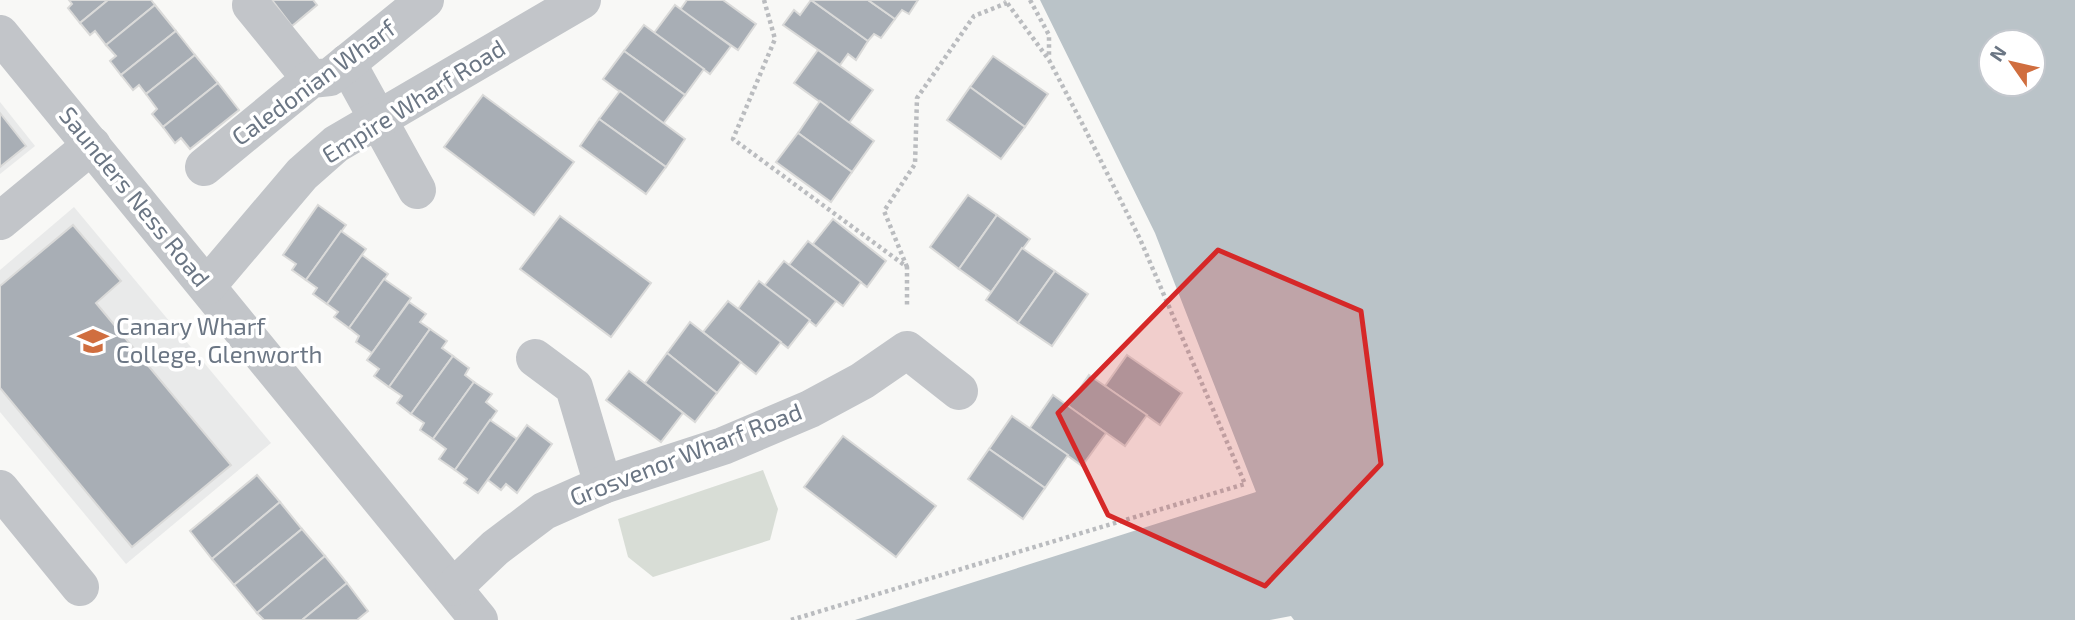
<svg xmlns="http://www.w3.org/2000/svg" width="2075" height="620" font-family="'Exo 2',sans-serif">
	<rect width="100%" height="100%" fill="#f8f8f6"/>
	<g fill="#e9eaea">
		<polygon points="0,102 35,146 0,174"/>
		<polygon points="74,207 271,443 126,564 0,412 0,270"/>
	</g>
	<polygon fill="#d8ddd6" points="763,470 778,509 770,540 653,577 628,557 618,519"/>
	<path fill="#bac3c8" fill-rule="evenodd" d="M 1040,0 L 2075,0 L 2075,620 L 1294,620 L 1291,616 L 1270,620 L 855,620 L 1256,492 L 1155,233 ZM 2033,42 L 2033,84 L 1991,84 L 1991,42 Z"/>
	<g fill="#a8aeb5" stroke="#dadad9" stroke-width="2">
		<polygon points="69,0 108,0 80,23 68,8 72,4"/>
		<polygon points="108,0 151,0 155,5 106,45 95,31 90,35 80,23"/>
		<polygon points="272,0 313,0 317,5 292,26"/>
		<polygon points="687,0 723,0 756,24 738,50 680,10"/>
		<polygon points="811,0 868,41 856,60 848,54 840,65 783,25 794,10 800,15"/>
		<polygon points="811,0 868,0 895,19 881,38 874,34 868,41"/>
		<polygon points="868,0 918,0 909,14 902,10 895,19"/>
		<polygon points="155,5 176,31 121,75 110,61 116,56 106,45"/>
		<polygon points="675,5 731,46 710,74 654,33"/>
		<polygon points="644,25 704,69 685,95 624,51"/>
		<polygon points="176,31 195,55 146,94 139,85 133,90 121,75"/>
		<polygon points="818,50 873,90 849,123 794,83"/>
		<polygon points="624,51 685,95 663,124 603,79"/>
		<polygon points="195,55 218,83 163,127 152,114 157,109 146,94"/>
		<polygon points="993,56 1048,94 1025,127 970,87"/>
		<polygon points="218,83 239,110 190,149 181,138 175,143 163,127"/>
		<polygon points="970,87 1025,127 1001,159 947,120"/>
		<polygon points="620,91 685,139 666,167 599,119"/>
		<polygon points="483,95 574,162 534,215 444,147"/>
		<polygon points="820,101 874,141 852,172 798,133"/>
		<polygon points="0,113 26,146 0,167"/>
		<polygon points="599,119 666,167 646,194 580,146"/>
		<polygon points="798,133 852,172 831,202 776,162"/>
		<polygon points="968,195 997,215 959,269 930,247"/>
		<polygon points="318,205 346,225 306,280 292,270 296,264 283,255"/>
		<polygon points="997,215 1030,239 991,292 959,269"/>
		<polygon points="560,216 651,283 611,337 520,269"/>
		<polygon points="833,219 886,261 867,287 813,244"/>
		<polygon points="73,225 121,281 96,303 231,465 132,547 0,388 0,286"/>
		<polygon points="341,231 366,249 327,304 313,294 317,288 306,280"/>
		<polygon points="808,241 861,282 843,306 789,265"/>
		<polygon points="1022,248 1055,271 1018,323 986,300"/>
		<polygon points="362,255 388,274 349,328 334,317 338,312 327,304"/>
		<polygon points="784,261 836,301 816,326 764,286"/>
		<polygon points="1055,271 1088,294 1052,346 1018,323"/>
		<polygon points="384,279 411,298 372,353 356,342 359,336 349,328"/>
		<polygon points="759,281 810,320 788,348 738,309"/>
		<polygon points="728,301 781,342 756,374 703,332"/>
		<polygon points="409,302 426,314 420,322 430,329 389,387 374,376 379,369 367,360"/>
		<polygon points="690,322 741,362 717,393 667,353"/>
		<polygon points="430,329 447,341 442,348 453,356 411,414 397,403 402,396 389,387"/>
		<polygon points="667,353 717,393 695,422 645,383"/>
		<polygon points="1127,355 1182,393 1160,425 1105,386"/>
		<polygon points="453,356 469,368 465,375 474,382 433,439 420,430 424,423 411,414"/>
		<polygon points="629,371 683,413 661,442 606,400"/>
		<polygon points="1089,375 1147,415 1125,446 1068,406"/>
		<polygon points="474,382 492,394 486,402 497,411 455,470 439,459 446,449 433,439"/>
		<polygon points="1053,395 1106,433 1082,466 1030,428"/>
		<polygon points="1012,416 1068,455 1045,488 989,449"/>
		<polygon points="490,420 517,439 478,493 464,483 467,479 455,470"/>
		<polygon points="527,425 552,444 517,493 506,484 501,490 488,480"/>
		<polygon points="843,436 936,506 896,557 804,487"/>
		<polygon points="989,449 1045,488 1023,519 968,479"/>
		<polygon points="257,475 280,502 212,559 190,531"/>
		<polygon points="280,502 302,529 234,585 212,559"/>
		<polygon points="302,529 325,556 257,613 234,585"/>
		<polygon points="325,556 347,583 302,620 264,620 257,613"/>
		<polygon points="347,583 368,611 357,620 302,620"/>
	</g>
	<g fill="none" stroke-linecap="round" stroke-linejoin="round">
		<g stroke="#babcbf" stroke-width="4.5" stroke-dasharray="3.5 3.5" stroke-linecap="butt">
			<polyline points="764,0 775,39 733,139 907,267 907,307"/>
			<polyline points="1030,0 1049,35 1049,58"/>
			<polyline points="907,267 884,211 915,164 917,98 974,16 1007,3"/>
			<polyline points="791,620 1245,484 1140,239 1084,127 1049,60 1005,0"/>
		</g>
		<g stroke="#c2c5c9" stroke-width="38">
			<polyline points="251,5 311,79"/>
			<polyline points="0,34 479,620"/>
			<polyline points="347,63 417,190"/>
			<polyline points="204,167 311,79 330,77 425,0"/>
			<polyline points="0,221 92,145"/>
			<polyline points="207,286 302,174 336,144 582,0"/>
			<polyline points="535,358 574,387 603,485"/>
			<polyline points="0,489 80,587"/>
			<polyline points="454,587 495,548 544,511 603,485 723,446 810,409 862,381 907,350 959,391"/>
		</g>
	</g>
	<path fill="#d62828" fill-opacity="0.2" stroke="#d62828" stroke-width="5" stroke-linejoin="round" d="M 1218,250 L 1361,311 L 1381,464 L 1265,586 L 1108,515 L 1058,413 Z"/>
	<defs>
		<g id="school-bare" transform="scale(2.415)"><path d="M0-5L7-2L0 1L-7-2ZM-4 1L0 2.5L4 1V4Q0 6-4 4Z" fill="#d06e3f" stroke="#fff" stroke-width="2.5" paint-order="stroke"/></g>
	</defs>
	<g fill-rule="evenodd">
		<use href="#school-bare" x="93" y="341"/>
	</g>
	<g text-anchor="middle" stroke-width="7" stroke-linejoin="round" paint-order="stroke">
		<g font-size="24" fill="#6b7684" stroke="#fff">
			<text transform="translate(314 83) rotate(-36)" y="8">Caledonian Wharf</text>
			<text transform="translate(414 102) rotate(-32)" y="8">Empire Wharf Road</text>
			<text transform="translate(134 197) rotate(51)" y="8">Saunders Ness Road</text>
			<text transform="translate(686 455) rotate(-21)" y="8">Grosvenor Wharf Road</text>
		</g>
		<g font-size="24" fill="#6b7684" stroke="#fff" text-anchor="start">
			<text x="116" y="335">Canary Wharf<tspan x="116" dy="28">College, Glenworth</tspan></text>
		</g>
	</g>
	<g transform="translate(2012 63) rotate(304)"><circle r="33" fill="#ffffff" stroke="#c4c8ce" stroke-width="2"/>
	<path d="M0-5L12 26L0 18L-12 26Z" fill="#d06e3f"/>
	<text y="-10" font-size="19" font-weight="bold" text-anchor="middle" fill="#6b7684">N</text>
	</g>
</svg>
